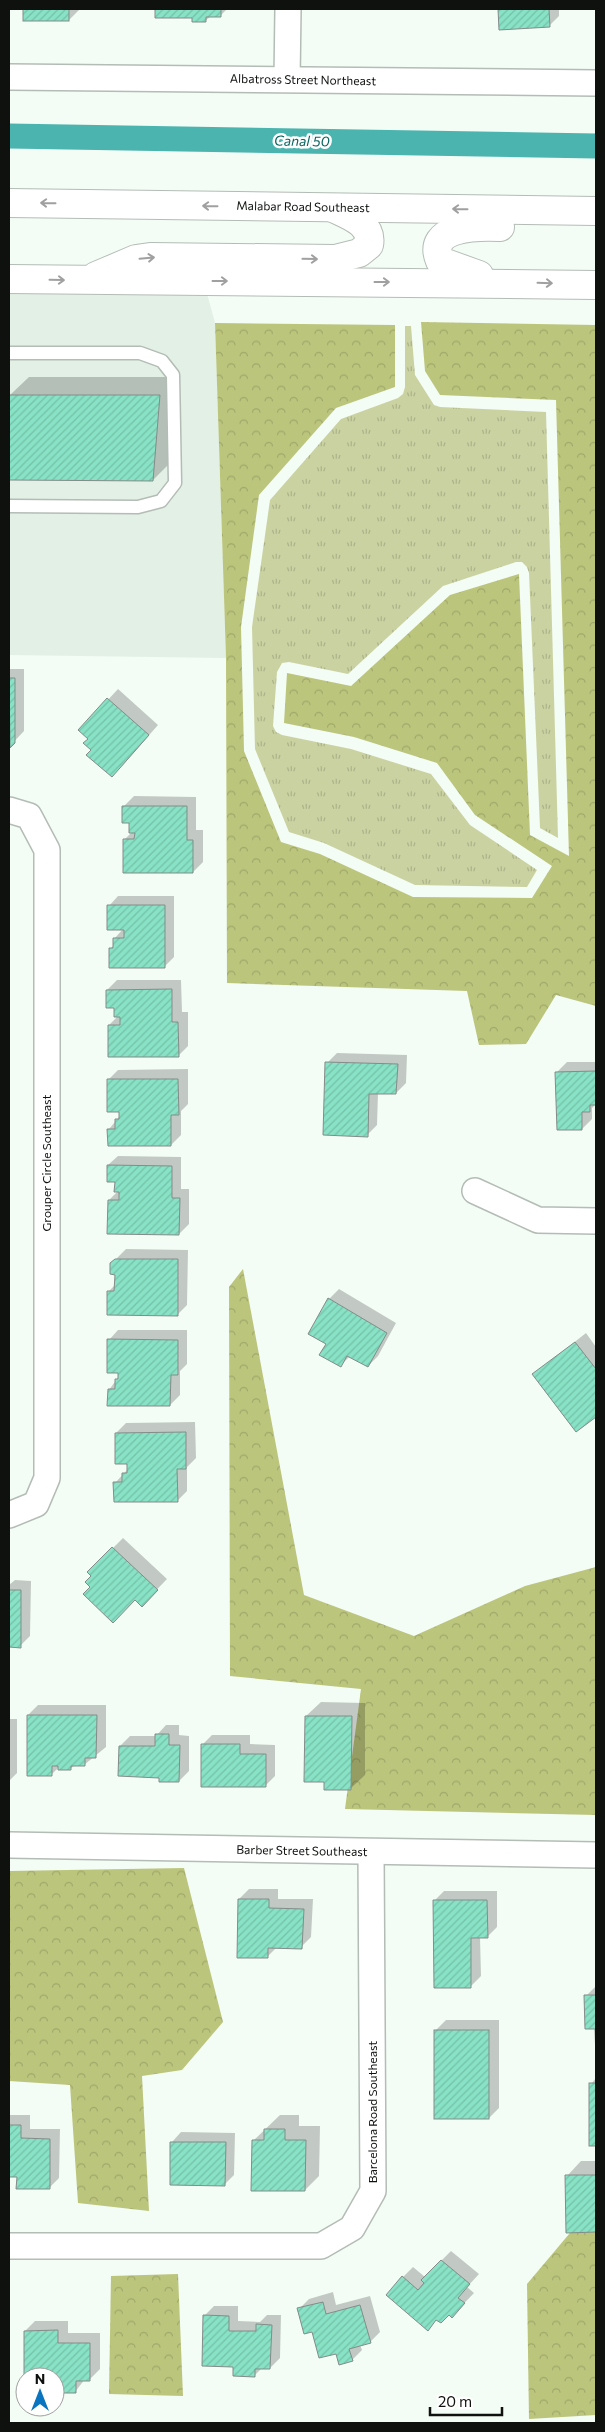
<svg xmlns="http://www.w3.org/2000/svg" width="605" height="2432" font-family="Commissioner,sans-serif">
	<defs>
		<pattern id="grass-tufts" width="24" height="20" patternUnits="userSpaceOnUse" patternTransform="scale(1.25)"><rect width="24" height="20" fill="#cbd2a1"/><path d="M3 7l-1-3M5 7V3M7 7l1-3M15 17l-1-3M17 17v-4M19 17l1-3" fill="none" stroke="#adb389"/></pattern>
		<pattern id="forest-crowns" width="20" height="18" patternUnits="userSpaceOnUse" patternTransform="scale(1.25)"><rect width="20" height="18" fill="#bcc57c"/><path d="M2 6a3 3 0 1 1 6 0M12 15a3 3 0 1 1 6 0" fill="none" stroke="#a0a86a"/></pattern>
		<pattern id="building-hatch" width="6" height="6" patternUnits="userSpaceOnUse" patternTransform="scale(1.25)"><rect width="6" height="6" fill="#88e2c5"/><path d="M-1 1l2-2M0 6l6-6M5 7l2-2" fill="none" stroke="#74c1a8"/></pattern>
	</defs>
	<rect width="100%" height="100%" fill="#f3fcf5"/>
	<polygon fill="#e2f0e5" points="9,289 206,290 215,323 226,658 9,655"/>
	<polygon fill="url(#grass-tufts)" points="405,326 411,326 415,375 434,405 440,407 546,412 558,838 540,828 529,573 527,567 522,562 516,562 443,586 348,674 289,662 282,663 277,672 273,726 276,732 282,735 351,749 431,774 470,825 537,870 527,887 415,885 324,843 289,832 255,749 252,627 270,500 341,419 398,398 403,394 405,387"/>
	<g fill="url(#forest-crowns)">
		<polygon points="421,322 596,325 596,1006 556,995 526,1044 479,1045 467,991 227,983 226,658 215,323 395,325 395,387 336,408 259,495 241,627 244,751 281,842 320,854 413,897 532,898 552,866 475,815 437,763 354,737 284,723 287,673 351,686 450,595 519,574 530,835 569,856 556,400 440,395 425,371"/>
		<polygon points="243,1269 304,1595 414,1636 525,1586 596,1567 596,1815 345,1809 361,1689 230,1676 229,1287"/>
		<polygon points="184,1868 223,2022 182,2070 142,2076 149,2211 78,2203 70,2085 9,2081 9,1871"/>
		<polygon points="575,2227 596,2227 596,2415 529,2419 527,2284"/>
		<polygon points="178,2274 183,2396 109,2394 111,2276"/>
	</g>
	<g fill="#0003">
		<polygon points="24,9 79,9 79,10 69,20 24,20"/>
		<polygon points="156,9 227,9 220,16 211,16 205,21 193,16 156,16"/>
		<polygon points="499,9 559,9 559,16 549,26 500,29"/>
		<polygon points="29,377 177,377 171,462 153,480 9,479 10,395"/>
		<polygon points="9,669 24,669 24,731 9,747"/>
		<polygon points="118,689 158,725 122,766 92,750 90,739 80,730"/>
		<polygon points="134,796 196,797 196,830 203,830 203,862 193,872 124,840 133,831 124,806"/>
		<polygon points="118,896 174,896 174,957 164,967 110,949 114,945 114,939 124,928 109,906"/>
		<polygon points="117,980 181,980 182,1012 188,1012 188,1046 178,1056 109,1025 119,1015 107,990"/>
		<polygon points="337,1053 407,1055 406,1083 396,1093 378,1093 377,1125 367,1135 327,1063"/>
		<polygon points="567,1062 596,1062 596,1104 592,1108 592,1119 582,1129 557,1072"/>
		<polygon points="188,1069 188,1104 181,1111 181,1135 171,1145 109,1129 120,1116 120,1110 108,1080 118,1070"/>
		<polygon points="118,1156 181,1157 181,1189 189,1189 189,1224 179,1234 109,1200 118,1191 108,1165"/>
		<polygon points="126,1249 188,1250 187,1305 177,1315 108,1292 116,1284 116,1275 111,1264"/>
		<polygon points="339,1289 396,1323 378,1356 368,1366 350,1356 341,1365 327,1343 329,1299"/>
		<polygon points="118,1330 187,1330 187,1364 180,1371 180,1395 170,1405 109,1390 119,1376 109,1340"/>
		<polygon points="586,1333 596,1347 596,1415 577,1430 534,1374"/>
		<polygon points="195,1422 196,1458 187,1467 187,1491 177,1501 115,1483 128,1469 116,1433 126,1423"/>
		<polygon points="123,1538 167,1579 142,1605 135,1599 92,1587 93,1576 89,1572"/>
		<polygon points="15,1580 31,1581 30,1636 20,1646 9,1646 9,1585"/>
		<polygon points="321,1702 365,1703 365,1775 350,1789 306,1716"/>
		<polygon points="38,1705 106,1705 106,1747 84,1765 75,1765 70,1769 59,1767 51,1775 28,1715"/>
		<polygon points="9,1719 17,1719 17,1773 9,1781"/>
		<polygon points="166,1725 179,1725 179,1735 189,1736 189,1771 179,1781 120,1746 130,1736 156,1736"/>
		<polygon points="212,1735 250,1735 250,1744 275,1745 275,1776 265,1786 202,1745"/>
		<polygon points="249,1889 278,1889 278,1899 313,1899 311,1937 301,1947 277,1947 267,1957 239,1899"/>
		<polygon points="444,1891 497,1891 497,1927 487,1937 480,1937 481,1976 471,1986 435,1900"/>
		<polygon points="596,1986 596,2028 586,2028 586,1996"/>
		<polygon points="446,2020 499,2020 499,2108 489,2118 436,2030"/>
		<polygon points="596,2078 596,2145 591,2145 591,2084"/>
		<polygon points="9,2115 30,2115 30,2129 60,2129 59,2178 49,2188 18,2176 9,2175"/>
		<polygon points="280,2115 299,2115 299,2126 320,2126 319,2176 305,2190 253,2141"/>
		<polygon points="181,2132 235,2133 234,2175 224,2185 172,2142"/>
		<polygon points="581,2161 596,2161 596,2231 568,2231 567,2176"/>
		<polygon points="451,2251 479,2274 467,2287 474,2293 452,2316 449,2313 437,2319 428,2329 403,2277 413,2267 425,2277"/>
		<polygon points="333,2292 336,2305 370,2296 380,2332 370,2342 360,2345 362,2350 352,2360 337,2352 313,2330 299,2309 309,2299"/>
		<polygon points="214,2306 238,2306 238,2321 260,2322 267,2315 281,2315 280,2358 270,2368 262,2368 254,2376 235,2365 204,2316"/>
		<polygon points="35,2321 68,2321 68,2333 100,2333 100,2369 90,2379 85,2379 75,2392 55,2392 55,2377 25,2377 25,2331"/>
	</g>
	<g fill="none" stroke-linecap="round" stroke-linejoin="round">
		<polyline stroke="#4bb4af" stroke-width="25" points="9,136 596,146"/>
	</g>
	<g fill="url(#building-hatch)" stroke="#838c89">
		<rect x="23" y="9" width="46" height="12"/>
		<polygon points="155,9 221,9 221,17 206,17 206,22 192,22 192,18 155,18"/>
		<polygon points="498,9 549,9 550,27 499,30"/>
		<polygon points="9,395 160,395 153,481 9,480"/>
		<polygon points="9,678 15,678 15,743 10,748"/>
		<polygon points="107,698 149,735 112,777 86,755 91,750 83,743 88,739 78,730"/>
		<polygon points="122,806 187,806 187,840 193,840 193,873 123,873 123,839 134,839 135,833 129,833 129,823 122,823"/>
		<polygon points="107,905 165,905 165,968 109,968 109,948 113,948 113,938 124,938 124,930 107,930"/>
		<polygon points="172,989 172,1022 178,1022 179,1057 108,1057 108,1025 120,1025 120,1017 114,1017 114,1008 106,1008 106,990"/>
		<polygon points="325,1062 398,1064 396,1094 369,1094 368,1137 323,1135"/>
		<polygon points="596,1071 596,1105 590,1105 590,1112 582,1112 582,1130 557,1130 555,1072"/>
		<polygon points="107,1079 178,1079 179,1115 171,1115 171,1146 108,1146 107,1129 115,1129 115,1119 119,1119 119,1112 107,1112"/>
		<polygon points="107,1165 172,1166 172,1198 180,1198 179,1235 107,1234 108,1200 119,1200 119,1192 114,1192 115,1182 107,1182"/>
		<polygon points="115,1259 178,1259 178,1316 107,1315 107,1291 114,1291 115,1275 110,1274 110,1263"/>
		<polygon points="328,1298 387,1333 368,1367 347,1356 341,1367 319,1355 326,1344 308,1334"/>
		<polygon points="107,1339 178,1340 178,1375 171,1375 170,1406 107,1406 108,1389 115,1389 115,1379 118,1379 118,1373 107,1373"/>
		<polygon points="575,1342 596,1369 596,1417 576,1432 532,1374"/>
		<polygon points="186,1432 186,1469 177,1469 178,1502 114,1502 113,1482 122,1482 122,1473 127,1473 127,1464 115,1464 115,1433"/>
		<polygon points="112,1547 158,1590 142,1607 135,1600 113,1623 83,1594 90,1587 85,1582 91,1576 87,1572"/>
		<polygon points="9,1590 21,1590 21,1648 9,1647"/>
		<polygon points="27,1715 97,1715 96,1758 85,1758 85,1766 71,1766 71,1770 58,1770 58,1766 52,1766 52,1776 27,1776"/>
		<polygon points="305,1716 352,1716 351,1790 324,1790 324,1782 304,1782"/>
		<polygon points="155,1734 169,1734 169,1745 180,1745 179,1782 159,1782 159,1778 118,1776 119,1746 155,1746"/>
		<polygon points="201,1744 240,1744 240,1754 266,1754 266,1787 201,1787"/>
		<polygon points="238,1899 269,1899 269,1908 304,1909 302,1949 268,1948 268,1958 237,1958"/>
		<polygon points="433,1900 487,1900 488,1938 471,1938 471,1988 434,1988"/>
		<polygon points="584,1995 596,1995 596,2061 595,2029 585,2029"/>
		<rect x="434" y="2030" width="55" height="89"/>
		<rect x="589" y="2083" width="7" height="63"/>
		<polygon points="9,2125 21,2125 21,2138 50,2139 50,2189 16,2189 17,2177 9,2177"/>
		<polygon points="264,2129 285,2129 285,2140 306,2140 305,2191 251,2191 252,2140 264,2140"/>
		<polygon points="170,2142 226,2142 225,2186 170,2185"/>
		<polygon points="565,2175 596,2175 596,2232 566,2233"/>
		<polygon points="441,2260 470,2284 458,2298 465,2303 452,2318 449,2315 441,2323 436,2320 428,2331 386,2295 402,2276 418,2290 424,2283 421,2280"/>
		<polygon points="323,2302 326,2314 360,2305 371,2343 349,2349 353,2361 339,2365 336,2354 319,2358 312,2332 304,2334 297,2308"/>
		<polygon points="203,2315 229,2316 229,2331 256,2331 256,2324 272,2325 270,2369 255,2369 255,2377 233,2376 233,2367 202,2366"/>
		<polygon points="58,2330 58,2343 90,2343 90,2381 76,2381 76,2393 55,2393 55,2377 25,2377 24,2380 24,2331"/>
	</g>
	<g fill="none" stroke-linecap="round" stroke-linejoin="round">
		<g stroke="#b4bcb6" stroke-width="15">
			<polyline id="service" points="9,353 140,353 162,361 173,375 175,483 161,501 138,507 9,506"/>
		</g>
		<g stroke="#b4bcb6" stroke-width="28">
			<g id="minor">
				<polyline points="9,77 596,83"/>
				<polyline points="287,79 288,9"/>
				<polyline points="9,810 29,816 47,850 47,1478 36,1504 9,1515"/>
				<polyline points="475,1191 538,1220 596,1221"/>
				<polyline points="9,1845 596,1855"/>
				<polyline points="9,2246 321,2246 352,2228 373,2191 371,1852"/>
			</g>
		</g>
		<g stroke="#b4bcb6" stroke-width="30">
			<g id="secondary">
				<polyline points="9,203 596,211"/>
				<path d="M 479,275 L 440,261 C 425,226 478,226 500,227"/>
				<path d="M 96,276 L 136,259 L 150,257 L 335,259 L 359,253 L 369,245 C 373,224 350,216 333,208"/>
				<polyline points="9,279 596,285"/>
			</g>
		</g>
		<use href="#service" stroke="#fff" stroke-width="12"/>
		<use href="#minor" stroke="#fff" stroke-width="25"/>
		<use href="#secondary" stroke="#fff" stroke-width="28"/>
	</g>
	<defs><path id="oneway-shaft" d="M-6 0H5M1.5-3L5.5 0L1.5 3" fill="none" stroke-width="1.6" stroke-linecap="round" stroke-linejoin="round" transform="scale(1.25)"/></defs>
	<g stroke="#9fa09f">
		<use href="#oneway-shaft" transform="translate(48 203) rotate(-179)"/>
		<use href="#oneway-shaft" transform="translate(210 206) rotate(-179)"/>
		<use href="#oneway-shaft" transform="translate(460 209) rotate(-179)"/>
		<use href="#oneway-shaft" transform="translate(147 258) rotate(-5)"/>
		<use href="#oneway-shaft" transform="translate(310 259) rotate(1)"/>
		<use href="#oneway-shaft" transform="translate(57 280) rotate(1)"/>
		<use href="#oneway-shaft" transform="translate(220 281)"/>
		<use href="#oneway-shaft" transform="translate(382 282)"/>
		<use href="#oneway-shaft" transform="translate(545 283) rotate(2)"/>
	</g>
	<g text-anchor="middle" stroke-width="5" stroke-linejoin="round" paint-order="stroke">
		<g font-size="12" fill="#0e110e" stroke="#fff">
			<text transform="translate(303 80) rotate(1)" y="4">Albatross Street Northeast</text>
			<text transform="translate(303 207) rotate(1)" y="4">Malabar Road Southeast</text>
			<text transform="translate(47 1163) rotate(-90)" y="4">Grouper Circle Southeast</text>
			<text transform="translate(302 1851) rotate(1)" y="4">Barber Street Southeast</text>
			<text transform="translate(373 2112) rotate(-90)" y="4">Barcelona Road Southeast</text>
		</g>
		<g font-size="14" font-style="italic" fill="#096460" stroke="#fff">
			<text transform="translate(302 141) rotate(1)" y="5">Canal 50</text>
		</g>
	</g>
	<rect width="605" height="2432" fill="none" stroke="#0e110e" stroke-width="20"/>
	<g transform="translate(40 2392)"><circle r="24" fill="#ffffff" stroke="#9fa09f"/>
	<path d="M0-4L9 19L0 12L-9 19Z" fill="#0974bf"/>
	<text y="-8" font-size="14" font-weight="bold" text-anchor="middle" fill="#0e110e">N</text>
	</g>
	<path d="M430 2407v8h72v-8" fill="none" stroke="#0e110e" stroke-width="2.5"/>
	<text x="438" y="2407" font-size="15" fill="#0e110e" stroke="#ffffff" stroke-width="4" paint-order="stroke">20 m</text>
</svg>
